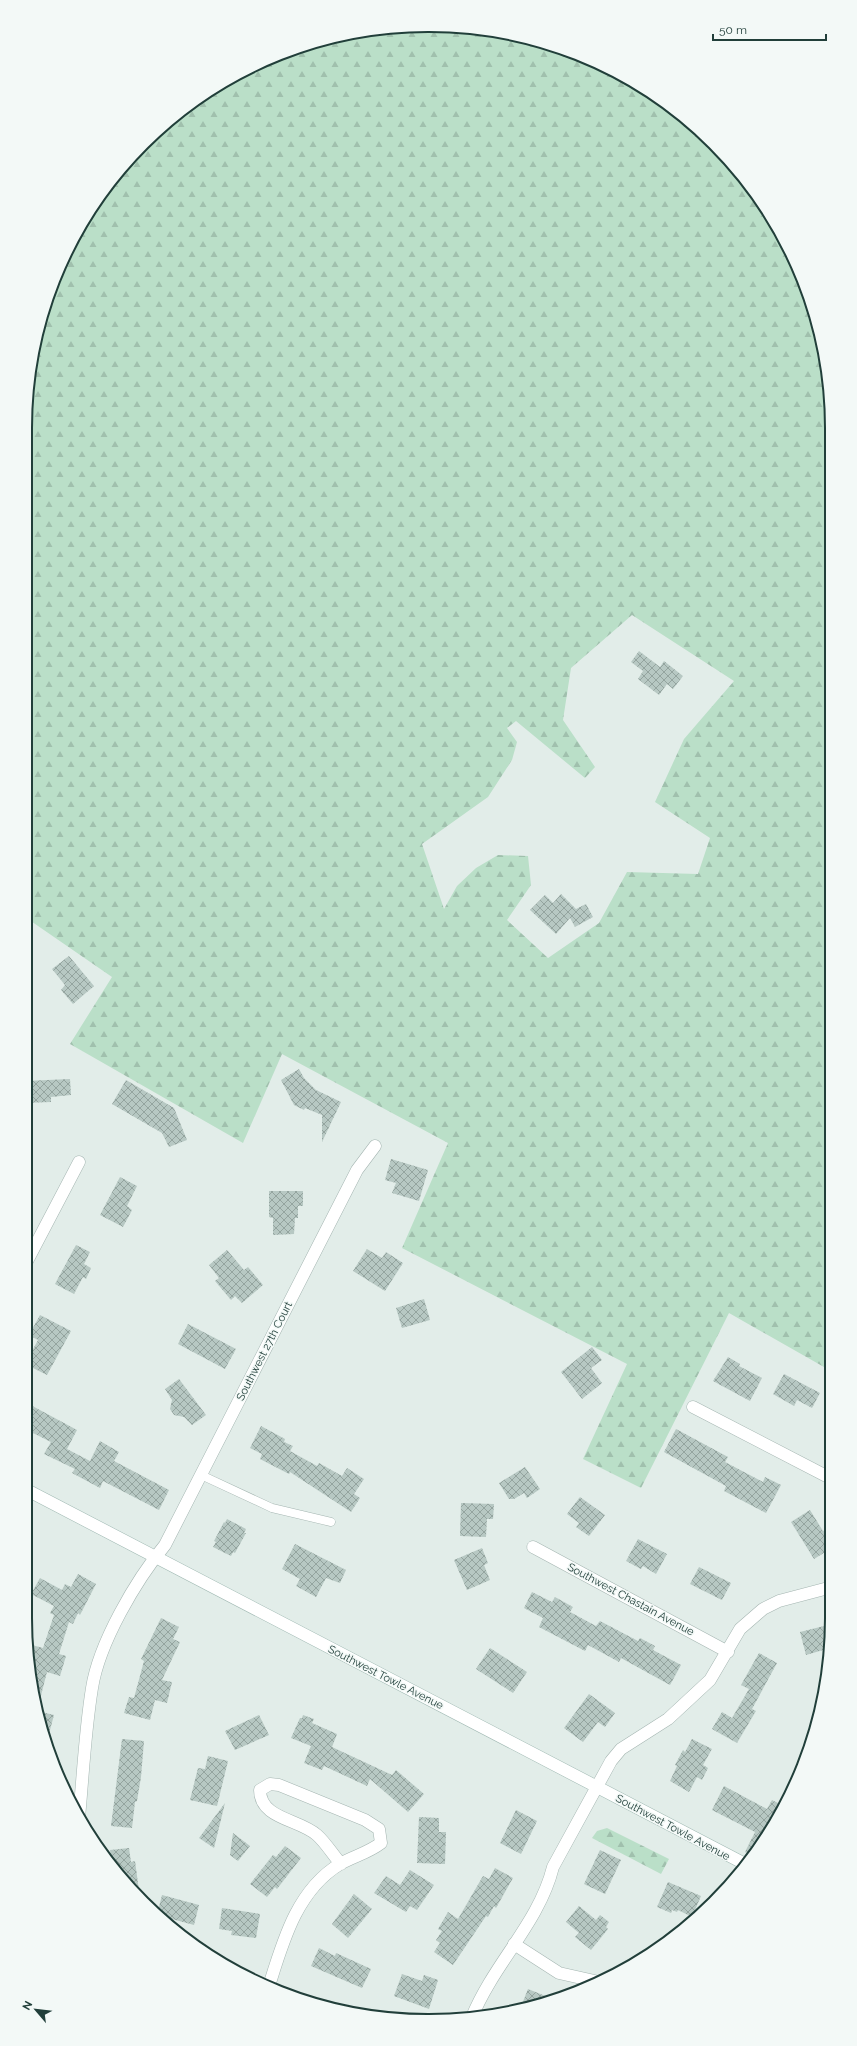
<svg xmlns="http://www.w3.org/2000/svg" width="857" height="2046" font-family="Raleway,sans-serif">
	<defs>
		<pattern id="forest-firs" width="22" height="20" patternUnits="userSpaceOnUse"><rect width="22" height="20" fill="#badfc8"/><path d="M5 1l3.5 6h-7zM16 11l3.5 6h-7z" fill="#a0c0ad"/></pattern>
		<pattern id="building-cross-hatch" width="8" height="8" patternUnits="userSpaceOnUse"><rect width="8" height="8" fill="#b7c8c3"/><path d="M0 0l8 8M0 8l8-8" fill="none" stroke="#94a49f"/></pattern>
	</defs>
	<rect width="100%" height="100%" fill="#e2ede9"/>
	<g fill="url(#forest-firs)" fill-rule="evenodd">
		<path d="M 402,26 L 481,28 L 558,46 L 653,93 L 732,163 L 778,227 L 801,274 L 829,376 L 831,1371 L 729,1313 L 641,1488 L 583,1459 L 627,1364 L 402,1248 L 448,1143 L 282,1054 L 243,1143 L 70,1044 L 112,977 L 25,917 L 25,428 L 28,376 L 46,299 L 79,227 L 125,163 L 183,109 L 250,67 L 324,39 ZM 632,615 L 734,681 L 684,739 L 655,802 L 710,838 L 698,874 L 627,872 L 599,923 L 548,958 L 507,920 L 531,885 L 528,856 L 498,855 L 476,868 L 457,886 L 444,909 L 422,844 L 488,797 L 512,760 L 517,742 L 507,728 L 516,721 L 585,778 L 595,767 L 563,720 L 571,668 Z"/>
		<polygon points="607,1828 669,1859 661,1874 592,1838 597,1831"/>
	</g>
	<g fill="url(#building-cross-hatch)">
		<polygon points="639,651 660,667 664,661 683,676 673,689 667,684 659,695 638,679 643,671 631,662"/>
		<polygon points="561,894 576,909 586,904 593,917 575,927 570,918 556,934 530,910 545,895 553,903"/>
		<polygon points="69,956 94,986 73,1004 61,990 65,985 52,969"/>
		<polygon points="299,1069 304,1078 316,1090 341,1102 322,1142 322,1115 305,1108 304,1110 294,1105 281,1080"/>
		<polygon points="70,1079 71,1095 51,1097 51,1102 25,1103 25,1081"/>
		<polygon points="126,1080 174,1108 187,1140 169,1147 162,1133 112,1104"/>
		<polygon points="391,1159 428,1170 419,1201 392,1193 396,1183 385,1180"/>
		<polygon points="120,1177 137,1186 127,1206 132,1210 123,1227 100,1215"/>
		<polygon points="269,1191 303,1191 303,1206 298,1206 298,1218 295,1218 294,1234 273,1235 273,1218 269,1217"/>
		<polygon points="76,1245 90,1252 84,1264 91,1268 86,1279 83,1277 74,1294 55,1284"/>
		<polygon points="367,1249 382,1258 386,1252 403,1263 385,1291 353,1271"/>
		<polygon points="227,1250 244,1270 248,1267 263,1285 242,1303 235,1296 231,1300 215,1281 219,1278 209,1265"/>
		<polygon points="424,1299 430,1320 402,1328 396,1308"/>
		<polygon points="40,1315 71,1331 47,1375 25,1364 38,1340 29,1335"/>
		<polygon points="188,1324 236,1349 225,1369 178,1344"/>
		<polygon points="592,1347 602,1360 591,1368 602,1383 582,1399 561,1372"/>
		<polygon points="728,1357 740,1364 739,1366 762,1378 750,1401 713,1381"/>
		<polygon points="784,1374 820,1393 812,1408 797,1400 794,1406 773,1394"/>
		<polygon points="179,1379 206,1415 192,1425 184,1417 174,1415 170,1409 172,1400 165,1389"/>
		<polygon points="25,1402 77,1430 67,1449 90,1461 100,1441 119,1452 114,1461 169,1490 159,1510 103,1481 100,1488 72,1473 75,1469 44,1454 51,1442 25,1429"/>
		<polygon points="261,1426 285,1439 284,1442 293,1446 290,1451 317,1466 319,1463 342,1476 347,1468 364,1479 354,1494 360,1498 351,1512 290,1472 289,1474 260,1459 262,1454 250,1448"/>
		<polygon points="676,1429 728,1457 725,1462 763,1482 765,1477 781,1485 766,1513 724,1491 726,1486 664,1452"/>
		<polygon points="525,1467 540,1489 527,1498 524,1493 514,1499 509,1499 499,1483"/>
		<polygon points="580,1497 605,1515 589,1536 576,1527 579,1523 567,1514"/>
		<polygon points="461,1503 494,1504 493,1519 487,1519 486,1537 460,1536"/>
		<polygon points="810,1510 823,1531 832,1526 832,1548 814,1559 791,1522"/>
		<polygon points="227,1519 246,1529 244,1533 246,1533 235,1553 233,1552 231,1556 213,1547 216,1542 214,1541 224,1522 225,1523"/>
		<polygon points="638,1539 667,1554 656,1574 643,1566 641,1569 626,1561"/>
		<polygon points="295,1544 346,1570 340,1583 326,1578 316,1597 296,1586 300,1579 282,1569"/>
		<polygon points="482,1548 488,1563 484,1565 490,1580 467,1590 454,1560"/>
		<polygon points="699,1567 731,1583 722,1600 690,1584"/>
		<polygon points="78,1574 96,1584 80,1615 78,1613 73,1624 69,1622 59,1654 66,1656 60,1676 47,1672 37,1711 54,1715 46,1745 33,1696 28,1644 43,1648 54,1615 50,1613 54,1606 31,1594 40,1578 62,1590 65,1584 71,1587"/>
		<polygon points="532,1592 552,1602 555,1597 573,1607 570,1612 596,1626 600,1621 638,1641 640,1638 655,1646 653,1650 681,1665 670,1685 621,1658 619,1662 588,1645 585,1651 539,1627 543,1618 524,1608"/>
		<polygon points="161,1618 179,1627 173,1639 180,1642 162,1680 172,1682 167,1703 155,1700 150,1720 124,1713 129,1697 134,1698 144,1661 141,1659"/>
		<polygon points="832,1624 830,1648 806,1655 800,1632"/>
		<polygon points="490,1648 527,1672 513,1693 476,1669"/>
		<polygon points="759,1653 777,1663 752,1709 756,1711 737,1743 712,1729 722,1712 732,1718 749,1689 741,1685"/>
		<polygon points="589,1694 615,1713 605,1727 598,1722 583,1742 564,1728"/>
		<polygon points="259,1715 269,1735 235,1750 225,1731"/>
		<polygon points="303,1715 314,1719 312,1723 337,1734 332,1747 392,1775 396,1770 424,1794 408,1812 370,1779 367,1786 324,1766 322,1770 304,1763 311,1746 291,1738 300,1718 302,1718"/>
		<polygon points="122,1739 144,1741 141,1777 137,1801 135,1802 132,1828 111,1826"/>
		<polygon points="692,1739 712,1749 703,1765 708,1768 702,1780 697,1777 689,1792 670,1781 677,1766 675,1765 683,1750 685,1752"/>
		<polygon points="208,1756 228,1761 217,1806 190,1800 198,1768 205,1769"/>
		<polygon points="724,1786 767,1809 772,1800 784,1806 753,1857 745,1852 755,1832 712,1810"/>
		<polygon points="225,1803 214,1848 199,1838"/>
		<polygon points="516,1810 537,1821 521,1854 500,1843"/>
		<polygon points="419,1817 439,1818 439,1832 446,1832 445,1864 417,1863"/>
		<polygon points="233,1833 250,1846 238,1861 230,1855"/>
		<polygon points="285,1846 301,1858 277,1889 275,1887 267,1897 250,1884 273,1855 276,1857"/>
		<polygon points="129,1848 131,1862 135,1861 140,1898 125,1883 112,1865 110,1850"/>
		<polygon points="600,1850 621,1860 605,1894 584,1884"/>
		<polygon points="495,1868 513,1878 496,1908 494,1906 488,1917 486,1916 453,1965 434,1952 440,1943 436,1940 442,1931 438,1929 448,1912 458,1919 483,1876 489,1879"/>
		<polygon points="410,1870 434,1885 417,1910 410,1906 406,1912 374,1893 386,1876 400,1885"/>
		<polygon points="668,1882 701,1896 692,1917 678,1910 677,1912 672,1910 671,1913 657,1907"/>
		<polygon points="354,1894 372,1909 348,1938 332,1924"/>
		<polygon points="162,1895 199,1905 194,1925 157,1915"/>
		<polygon points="579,1906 596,1920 600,1915 609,1922 606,1927 608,1929 591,1950 575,1937 579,1933 566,1922"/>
		<polygon points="222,1908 260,1914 256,1938 231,1935 232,1931 219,1929"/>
		<polygon points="319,1948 335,1956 336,1953 371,1969 362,1988 311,1966"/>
		<polygon points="402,1974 422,1981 424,1975 438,1980 429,2009 394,1996"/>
		<polygon points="528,1989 553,1999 520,2009"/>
	</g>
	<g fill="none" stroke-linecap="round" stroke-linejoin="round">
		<g stroke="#a4b5b1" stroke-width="9">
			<polyline id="service" points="201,1475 272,1508 331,1522"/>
		</g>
		<g stroke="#a4b5b1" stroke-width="13">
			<g id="minor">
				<polyline points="25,1265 79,1162"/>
				<polyline points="693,1407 832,1479"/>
				<polyline points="533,1547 728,1652"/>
				<path d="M 79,1818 C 83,1775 85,1731 92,1688 C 99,1643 136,1580 165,1545 L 357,1170 L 375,1146"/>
				<polyline points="514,1944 559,1973 599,1982"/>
				<path d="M 269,1986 C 283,1941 297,1890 340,1864 C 354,1856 368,1853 381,1843 L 379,1829 L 365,1820 L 279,1785 L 270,1784 L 260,1790 C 260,1819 299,1819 317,1835 C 326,1843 333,1855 341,1864"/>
				<path d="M 472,2017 C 494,1963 539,1923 553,1867 L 611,1761 L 621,1749 L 668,1719 L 710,1680 L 740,1629 L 763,1609 L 779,1601 L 832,1587"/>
			</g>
		</g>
		<g stroke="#a0b9b3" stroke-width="13">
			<polyline id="secondary" points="25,1489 747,1865"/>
		</g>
		<use href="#service" stroke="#fff" stroke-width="8"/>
		<use href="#minor" stroke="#fff" stroke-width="12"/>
		<use href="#secondary" stroke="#fff" stroke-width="12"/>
	</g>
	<g text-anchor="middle" stroke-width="3" stroke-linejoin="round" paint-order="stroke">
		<g font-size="11" fill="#213f3a" stroke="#f3f9f7">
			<text transform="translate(264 1351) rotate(-63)" y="4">Southwest 27th Court</text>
			<text transform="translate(631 1599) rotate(28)" y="4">Southwest Chastain Avenue</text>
			<text transform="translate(386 1677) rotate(27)" y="4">Southwest Towle Avenue</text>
			<text transform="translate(673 1827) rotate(28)" y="4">Southwest Towle Avenue</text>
		</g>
	</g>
	<path d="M0 0H857V2046H0ZM428 32H429A396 396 0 0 1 825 428V1618A396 396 0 0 1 429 2014H428A396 396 0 0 1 32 1618V428A396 396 0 0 1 428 32Z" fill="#f3f9f7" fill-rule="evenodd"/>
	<path fill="none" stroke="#213f3a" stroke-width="2" d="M428 32H429A396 396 0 0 1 825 428V1618A396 396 0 0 1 429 2014H428A396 396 0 0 1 32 1618V428A396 396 0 0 1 428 32Z"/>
	<g transform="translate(36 2010) rotate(298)" stroke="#f3f9f7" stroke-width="3" paint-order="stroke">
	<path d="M0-3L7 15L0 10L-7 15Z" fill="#213f3a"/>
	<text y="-6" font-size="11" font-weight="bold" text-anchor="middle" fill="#213f3a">N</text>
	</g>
	<path d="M713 34v6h113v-6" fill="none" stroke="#213f3a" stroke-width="2"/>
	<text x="719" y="34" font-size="12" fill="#213f3a" stroke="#f3f9f7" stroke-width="3" paint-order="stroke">50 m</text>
</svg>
